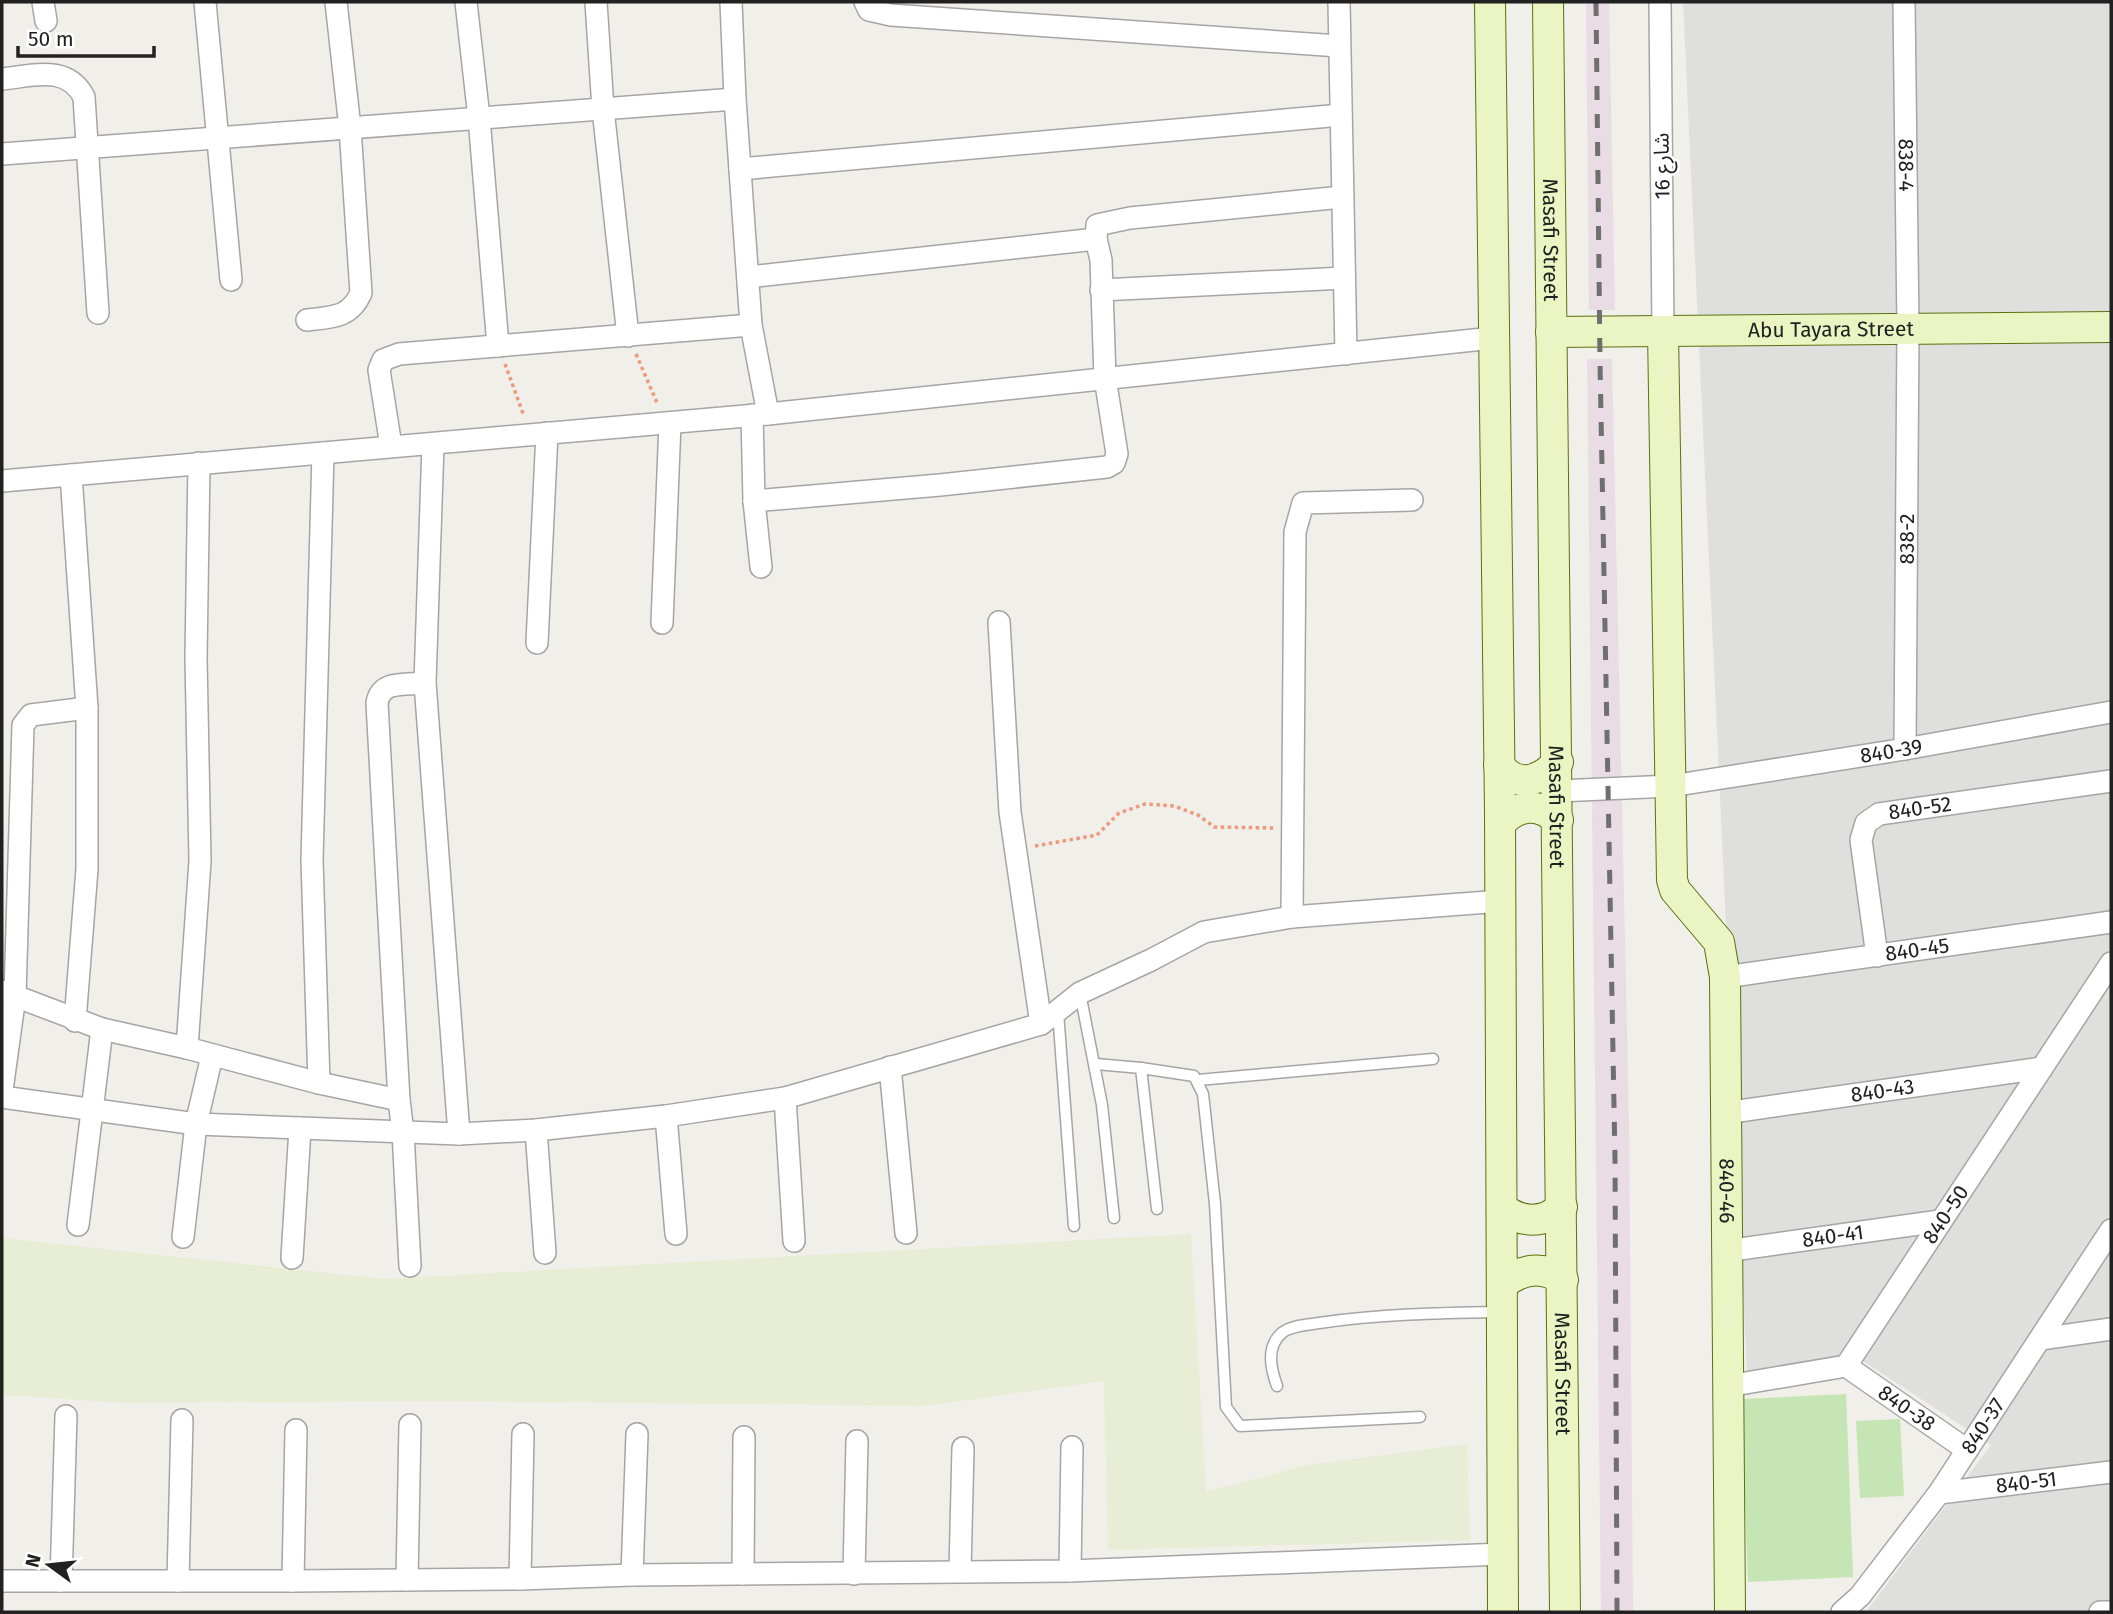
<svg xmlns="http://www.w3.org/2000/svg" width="2113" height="1614" font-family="'Fira Sans','Noto Sans Arabic',sans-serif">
	<rect width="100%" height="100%" fill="#f1efe9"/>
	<polygon fill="#dfdfde" points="1683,2 2111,2 2111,1612 1866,1612 1991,1445 1863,1361 1747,1375"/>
	<g fill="#e9dce5">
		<polygon points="1586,2 1609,2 1615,310 1589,310"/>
		<polygon points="1587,359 1612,359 1629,1121 1633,1612 1601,1612"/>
	</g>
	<polygon fill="#e8edd6" points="1191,1234 1206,1492 1307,1465 1467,1444 1470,1540 1108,1550 1104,1381 923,1406 435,1401 127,1403 2,1395 2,1238 385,1279"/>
	<g fill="#c5e6b4">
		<polygon points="1846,1394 1853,1577 1748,1582 1741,1399"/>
		<polygon points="1900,1419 1904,1496 1860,1498 1856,1421"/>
	</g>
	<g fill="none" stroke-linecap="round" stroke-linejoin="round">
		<g stroke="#a5a5a5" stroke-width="13">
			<g id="lane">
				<polyline points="1080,993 1102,1105 1114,1218"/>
				<polyline points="1058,1012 1074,1226"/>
				<polyline points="1096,1064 1141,1068 1157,1209"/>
				<polyline points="1141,1068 1194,1076 1203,1094 1215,1204 1226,1407 1240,1426 1420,1417"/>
				<polyline points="1198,1080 1433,1059"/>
				<path d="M 1277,1386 C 1271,1369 1265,1346 1283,1332 C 1293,1325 1307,1325 1319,1323 C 1379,1314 1439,1313 1500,1312"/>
			</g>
		</g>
		<g stroke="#a5a5a5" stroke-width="24">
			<g id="street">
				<polyline points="43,2 46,21"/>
				<polyline points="205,2 231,280"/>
				<polyline points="466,2 479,118 498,346"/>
				<polyline points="596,2 603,109 628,336"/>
				<polyline points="731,2 735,99 751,325 768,414"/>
				<polyline points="865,2 869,10 891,15 1339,46"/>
				<polyline points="1339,2 1346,354"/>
				<polyline points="1660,2 1663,331"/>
				<path id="s1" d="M 1904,2 L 1908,329 L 1905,749"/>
				<path d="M 2,79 C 33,76 67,64 84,97 L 98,313"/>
				<polyline points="2,154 735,99"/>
				<polyline points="740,169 1341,115"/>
				<polyline points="1096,239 1097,225 1130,218 1342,197"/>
				<polyline points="748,277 1096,239 1101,260 1105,378 1117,454 1114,463 1107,467 940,485 754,501"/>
				<polyline points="1101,290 1344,278"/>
				<path d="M 307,320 C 332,317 350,318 361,293 L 350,128 L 336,2"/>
				<polyline points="752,415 754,501 761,567"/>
				<polyline points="433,444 425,683 459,1134"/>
				<polyline points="391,446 379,370 383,360 399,354 751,325"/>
				<polyline points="71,475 87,708 87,869 75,1021"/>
				<polyline points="2,481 768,414 1493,338"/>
				<polyline points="999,622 1010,812 1041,1024"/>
				<polyline points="662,623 670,423"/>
				<polyline points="537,643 547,433"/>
				<path id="s2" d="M 1558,791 L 1671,786 L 1905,749 L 2111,712"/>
				<polyline points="1292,917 1295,532 1303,503 1412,500"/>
				<path id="s3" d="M 1877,956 L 1861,840 L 1866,823 L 1879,814 L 2111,781"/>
				<path id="s4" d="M 1725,977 L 2111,922"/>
				<polyline points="2,991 102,1029 187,1048 319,1083 399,1100 403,1132 410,1266"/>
				<polyline points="187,1048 200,861 196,658 199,463"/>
				<polyline points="890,1067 906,1233"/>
				<polyline points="319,1083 312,860 323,453"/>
				<polyline points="2,1090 15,996 23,725 31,715 87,708"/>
				<polyline points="2,1097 196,1124 459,1134 536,1130 666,1116 785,1098 1041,1024 1080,993 1151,960 1204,932 1292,917 1501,901"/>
				<polyline points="785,1098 794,1241"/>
				<path d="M 399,1100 L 377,703 C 381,680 404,685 425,683"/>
				<path id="s5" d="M 1725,1113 L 2042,1068"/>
				<polyline points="666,1116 676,1234"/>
				<polyline points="536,1130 545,1253"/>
				<polyline points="78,1225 102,1029"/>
				<polyline points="183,1237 196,1124 212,1056"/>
				<path id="s6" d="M 1726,1251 L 1940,1221"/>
				<polyline points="292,1258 300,1128"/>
				<polyline points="2040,1339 2111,1329"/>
				<path id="s7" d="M 1846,1366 L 1967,1450"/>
				<path id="s8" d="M 1728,1386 L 1846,1366 L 2111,963"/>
				<path id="s9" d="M 1939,1493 L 2111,1472"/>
				<polyline points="960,1571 963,1448"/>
				<polyline points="1070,1571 1072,1447"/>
				<polyline points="743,1574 744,1437"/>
				<polyline points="854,1574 857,1441"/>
				<polyline points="632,1575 637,1434"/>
				<polyline points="520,1579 523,1434"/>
				<polyline points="407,1580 410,1425"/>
				<polyline points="2,1581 293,1581 520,1579 632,1575 1070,1571 1503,1554"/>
				<polyline points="61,1581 66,1416"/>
				<polyline points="178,1581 182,1420"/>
				<polyline points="293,1581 296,1430"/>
				<path id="s10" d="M 1842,1612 L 1860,1596 L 1939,1493 L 2111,1230"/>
				<polyline points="2100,1612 2111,1612"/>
			</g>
		</g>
		<g stroke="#59720f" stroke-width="32">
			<g id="secondary">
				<polyline points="1490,2 1500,812 1503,1612"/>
				<path id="s11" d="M 1548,2 L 1565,1612"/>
				<path id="s12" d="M 1663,331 L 1672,880 L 1675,890 L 1719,942 L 1725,977 L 1730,1612"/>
				<path id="s13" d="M 1551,332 L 2111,327"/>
				<path d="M 1499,765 C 1516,790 1541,781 1558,762"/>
				<path d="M 1500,824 C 1517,804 1539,802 1558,820"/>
				<path d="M 1503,1209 C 1522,1223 1544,1224 1562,1207"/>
				<path d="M 1503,1284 C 1521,1269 1543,1265 1563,1280"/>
			</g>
		</g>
		<g stroke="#ef987c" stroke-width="3.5" stroke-dasharray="3.5 3.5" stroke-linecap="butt">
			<polyline points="636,354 658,405"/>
			<polyline points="505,364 524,416"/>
			<polyline points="1035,846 1097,835 1119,813 1145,804 1174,806 1198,815 1214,827 1276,828"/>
		</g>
		<use href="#lane" stroke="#fff" stroke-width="10"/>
		<use href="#street" stroke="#fff" stroke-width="21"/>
		<use href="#secondary" stroke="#ebf5c3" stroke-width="30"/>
		<polyline stroke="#6f6f6f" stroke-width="5" stroke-dasharray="14 14" stroke-linecap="butt" points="1596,2 1600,362 1615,1159 1617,1612"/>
	</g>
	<g text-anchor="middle" stroke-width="5" stroke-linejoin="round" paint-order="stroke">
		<g font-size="21" fill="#212121" stroke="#fff">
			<text dy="7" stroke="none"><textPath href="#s1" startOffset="163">838-4</textPath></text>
			<text transform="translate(1662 166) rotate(-91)" y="7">شارع 16</text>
			<text dy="7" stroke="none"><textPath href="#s11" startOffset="238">Masafi Street</textPath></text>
			<text dy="7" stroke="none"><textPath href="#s13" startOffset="280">Abu Tayara Street</textPath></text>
			<text transform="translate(1907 539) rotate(-90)" y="7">838-2</text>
			<text dy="7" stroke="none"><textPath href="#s2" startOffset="336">840-39</textPath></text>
			<text dy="7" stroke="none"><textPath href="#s11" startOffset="805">Masafi Street</textPath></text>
			<text dy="7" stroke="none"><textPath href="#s3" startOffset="192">840-52</textPath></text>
			<text dy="7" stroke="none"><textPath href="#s4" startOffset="194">840-45</textPath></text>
			<text dy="7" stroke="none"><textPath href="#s5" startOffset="159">840-43</textPath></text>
			<text dy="7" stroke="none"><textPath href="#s12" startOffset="877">840-46</textPath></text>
			<text dy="7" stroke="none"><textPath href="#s8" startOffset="301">840-50</textPath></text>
			<text dy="7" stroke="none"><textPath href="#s6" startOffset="108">840-41</textPath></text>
			<text dy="7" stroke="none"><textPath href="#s11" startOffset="1372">Masafi Street</textPath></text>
			<text dy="7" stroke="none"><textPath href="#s7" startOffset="74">840-38</textPath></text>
			<text dy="7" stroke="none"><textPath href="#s10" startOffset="234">840-37</textPath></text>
			<text dy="7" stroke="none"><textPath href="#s9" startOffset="88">840-51</textPath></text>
		</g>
	</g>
	<rect width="2113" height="1614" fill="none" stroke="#212121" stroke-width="7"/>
	<g transform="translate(49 1565) rotate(285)" stroke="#ffffff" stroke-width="5" paint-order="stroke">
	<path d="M0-5L12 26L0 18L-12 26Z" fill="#212121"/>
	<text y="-10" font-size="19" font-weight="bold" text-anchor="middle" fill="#212121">N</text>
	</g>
	<path d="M18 46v10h136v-10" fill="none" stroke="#212121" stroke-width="3.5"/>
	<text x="28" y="46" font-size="21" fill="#212121" stroke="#ffffff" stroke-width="5" paint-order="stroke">50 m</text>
</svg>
